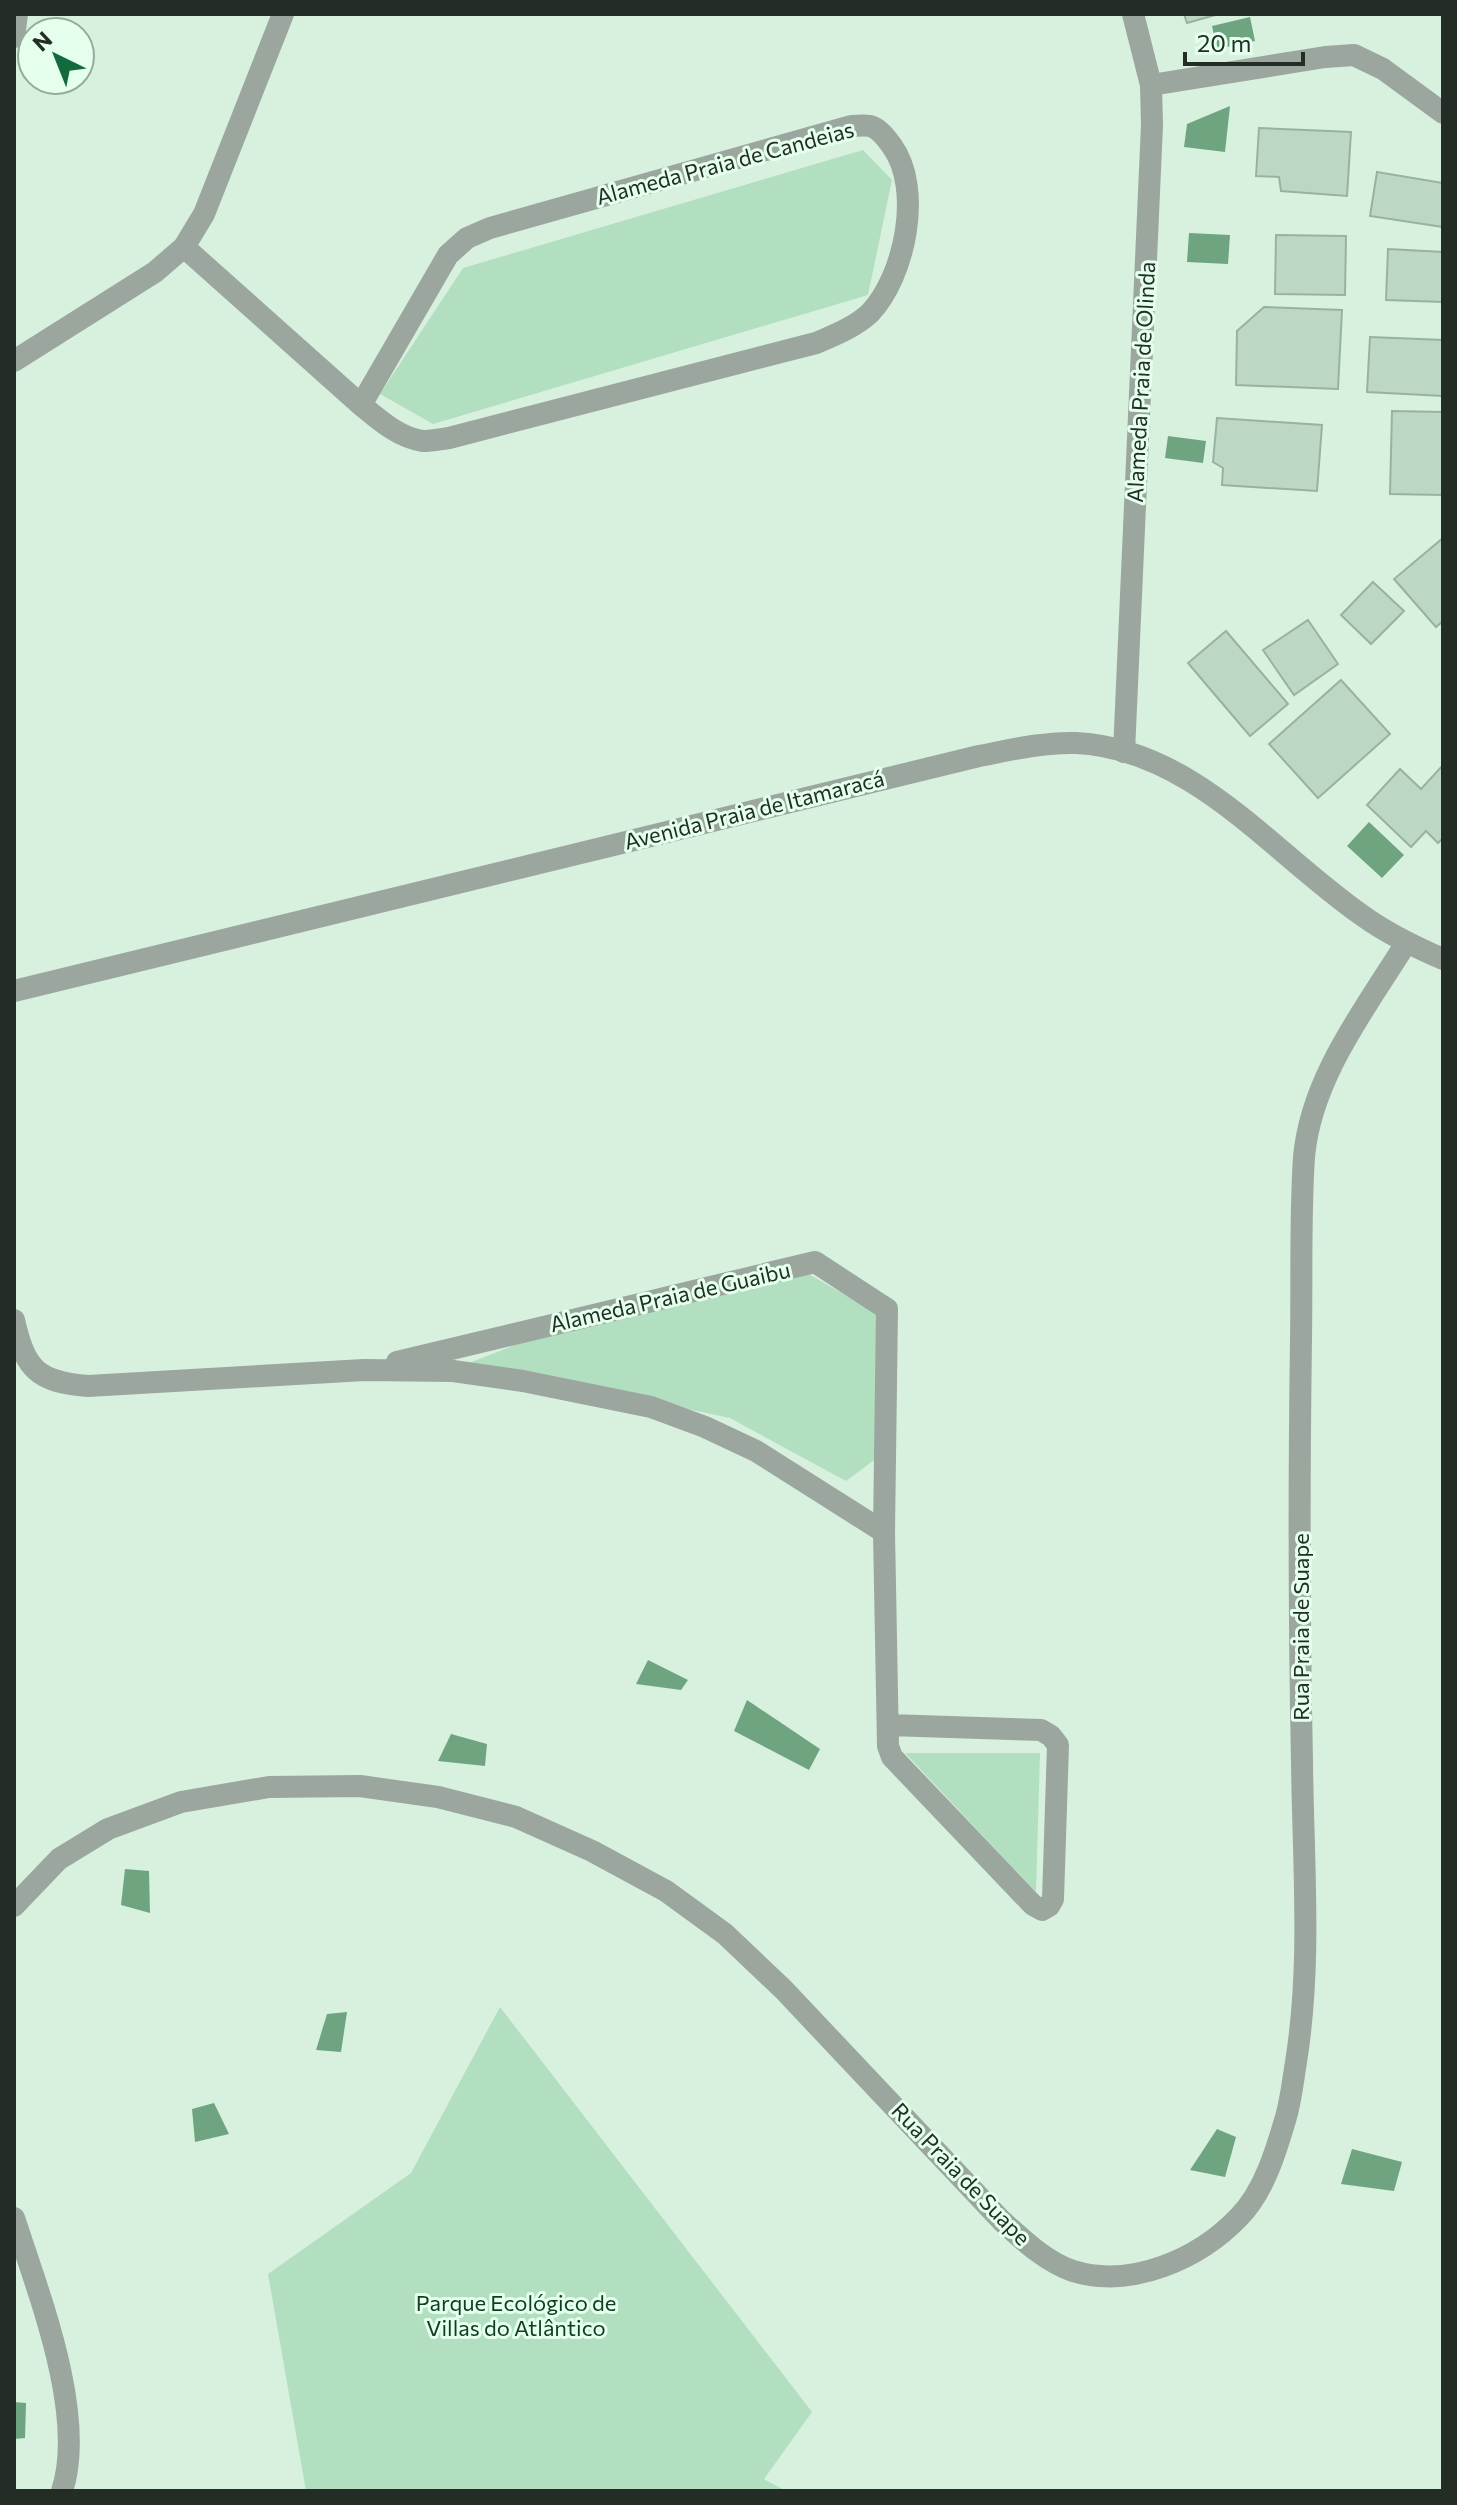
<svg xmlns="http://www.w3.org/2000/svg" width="1457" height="2505" font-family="Commissioner,sans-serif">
	<rect width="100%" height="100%" fill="#d7f1de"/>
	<g fill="#b2dfc0">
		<polygon points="863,150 892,180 868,295 433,424 380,394 463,268"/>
		<polygon points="805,1272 877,1313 877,1458 846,1481 730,1418 469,1363 543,1334"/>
		<polygon points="905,1753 1040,1753 1036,1892"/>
		<polygon points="500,2007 812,2412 764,2479 786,2491 306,2491 268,2274 411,2173"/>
	</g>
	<g fill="#6ea580">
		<polygon points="1250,17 1255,41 1217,49 1212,26"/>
		<polygon points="1230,106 1225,152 1184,147 1187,124"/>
		<polygon points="1189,233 1230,235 1228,264 1187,262"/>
		<polygon points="1168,436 1206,441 1203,463 1165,458"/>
		<polygon points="1369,822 1404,855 1382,878 1347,846"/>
		<polygon points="648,1660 688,1680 681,1690 636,1684"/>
		<polygon points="747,1700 820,1749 809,1770 734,1731"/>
		<polygon points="451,1734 487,1744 485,1766 438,1761"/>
		<polygon points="125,1869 149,1871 150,1913 121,1905"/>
		<polygon points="347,2012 341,2052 316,2050 327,2014"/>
		<polygon points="214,2103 229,2134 195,2142 192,2109"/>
		<polygon points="1217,2129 1236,2137 1225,2177 1190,2170"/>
		<polygon points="1352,2149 1402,2162 1394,2191 1341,2184"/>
		<polygon points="14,2402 26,2403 25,2438 14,2439"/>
	</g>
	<g fill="#bdd7c5" stroke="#99b2a0" stroke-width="2">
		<polygon points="1184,14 1219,14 1187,23"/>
		<polygon points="1259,128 1351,132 1347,196 1281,191 1279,177 1256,176"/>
		<polygon points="1377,172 1443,183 1443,227 1370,216"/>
		<polygon points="1276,235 1346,236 1345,295 1275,294"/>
		<polygon points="1388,249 1443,252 1443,302 1386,300"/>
		<polygon points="1264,307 1342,310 1338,389 1236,385 1237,331"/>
		<polygon points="1370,337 1443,340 1443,396 1367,392"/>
		<polygon points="1392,411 1443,412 1443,495 1390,494"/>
		<polygon points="1217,418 1322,425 1317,491 1222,485 1223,468 1213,462"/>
		<polygon points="1443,538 1443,621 1436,627 1394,579"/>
		<polygon points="1373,582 1404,611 1371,644 1341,615"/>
		<polygon points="1308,620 1338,664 1294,695 1263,650"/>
		<polygon points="1226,631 1288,704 1250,736 1188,663"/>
		<polygon points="1341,680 1390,734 1318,798 1269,744"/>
		<polygon points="1443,765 1443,838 1438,843 1426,831 1411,847 1367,805 1400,769 1421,789"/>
	</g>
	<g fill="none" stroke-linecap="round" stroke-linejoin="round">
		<g stroke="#9ba69e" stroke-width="22">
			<polyline points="14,37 17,14"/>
			<polyline points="1151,85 1325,57 1354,55 1383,69 1443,113"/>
			<path d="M 184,247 L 361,405 C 378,419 399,438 423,441 C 431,441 441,439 449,438 L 816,343 C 835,335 855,327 870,313 C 905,276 923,189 892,146 C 887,139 879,128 870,126 C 864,125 857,126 851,126 L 490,228 L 467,238 L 448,255 L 361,405"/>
			<polyline points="14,361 155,272 184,247 204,214 283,14"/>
			<polyline points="1124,752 1152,125 1151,85 1133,14"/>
			<path d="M 14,1320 C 25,1369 37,1382 88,1386 L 364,1370 L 453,1371 L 523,1381 L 651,1407 L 705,1427 L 756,1451 L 884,1532 L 888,1746 L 892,1757 L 1033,1905 L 1042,1910 L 1049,1906 L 1053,1899 L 1058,1745 L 1051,1736 L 1041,1730 L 889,1725"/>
			<polyline points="397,1362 815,1262 887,1309 884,1532"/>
			<path d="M 14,1906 L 59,1859 L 108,1829 L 181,1802 L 269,1787 L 360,1786 L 438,1797 L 516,1817 L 592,1851 L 666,1891 L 725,1934 L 783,1989 L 1002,2221 C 1023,2240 1046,2262 1073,2271 C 1131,2289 1199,2259 1239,2217 C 1264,2192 1276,2151 1286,2117 C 1291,2100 1293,2080 1296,2062 C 1312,1962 1303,1862 1302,1761 C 1299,1621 1299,1480 1301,1339 C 1302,1279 1300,1217 1304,1157 C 1311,1077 1366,1008 1406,943"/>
			<path d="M 14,2218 C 38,2292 87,2415 62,2491"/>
		</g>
		<path stroke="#9ba69e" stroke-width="22" d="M 14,991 L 979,756 C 1010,750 1043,742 1076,743 C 1194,749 1272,853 1363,916 C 1388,934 1415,947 1443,959"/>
	</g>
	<g text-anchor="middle" stroke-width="6" stroke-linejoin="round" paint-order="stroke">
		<g font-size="22" fill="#232d26" stroke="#e4ffec">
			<text transform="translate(725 163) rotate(-15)" y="8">Alameda Praia de Candeias</text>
			<text transform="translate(1141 382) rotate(-87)" y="8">Alameda Praia de Olinda</text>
			<text transform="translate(754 810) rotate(-14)" y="8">Avenida Praia de Itamaracá</text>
			<text transform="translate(670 1297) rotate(-13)" y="8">Alameda Praia de Guaibu</text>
			<text transform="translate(1301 1627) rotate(-90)" y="8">Rua Praia de Suape</text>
			<text transform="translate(961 2174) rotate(46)" y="8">Rua Praia de Suape</text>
		</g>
		<g font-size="22" fill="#103c23" stroke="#e4ffec">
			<text x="516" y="2311">Parque Ecológico de<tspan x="516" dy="25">Villas do Atlântico</tspan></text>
		</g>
	</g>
	<rect width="1457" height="2505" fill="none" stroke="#232d26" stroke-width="32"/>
	<g transform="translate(56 56) rotate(317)"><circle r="38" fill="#e4ffec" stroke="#97ab9d" stroke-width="2"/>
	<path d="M0-6L14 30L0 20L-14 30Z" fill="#136a3d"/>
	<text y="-12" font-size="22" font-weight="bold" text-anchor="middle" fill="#232d26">N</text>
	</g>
	<path d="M1185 52v12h118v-12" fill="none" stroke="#232d26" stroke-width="4"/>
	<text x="1197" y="52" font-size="24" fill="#232d26" stroke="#e4ffec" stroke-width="6" paint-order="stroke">20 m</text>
</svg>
